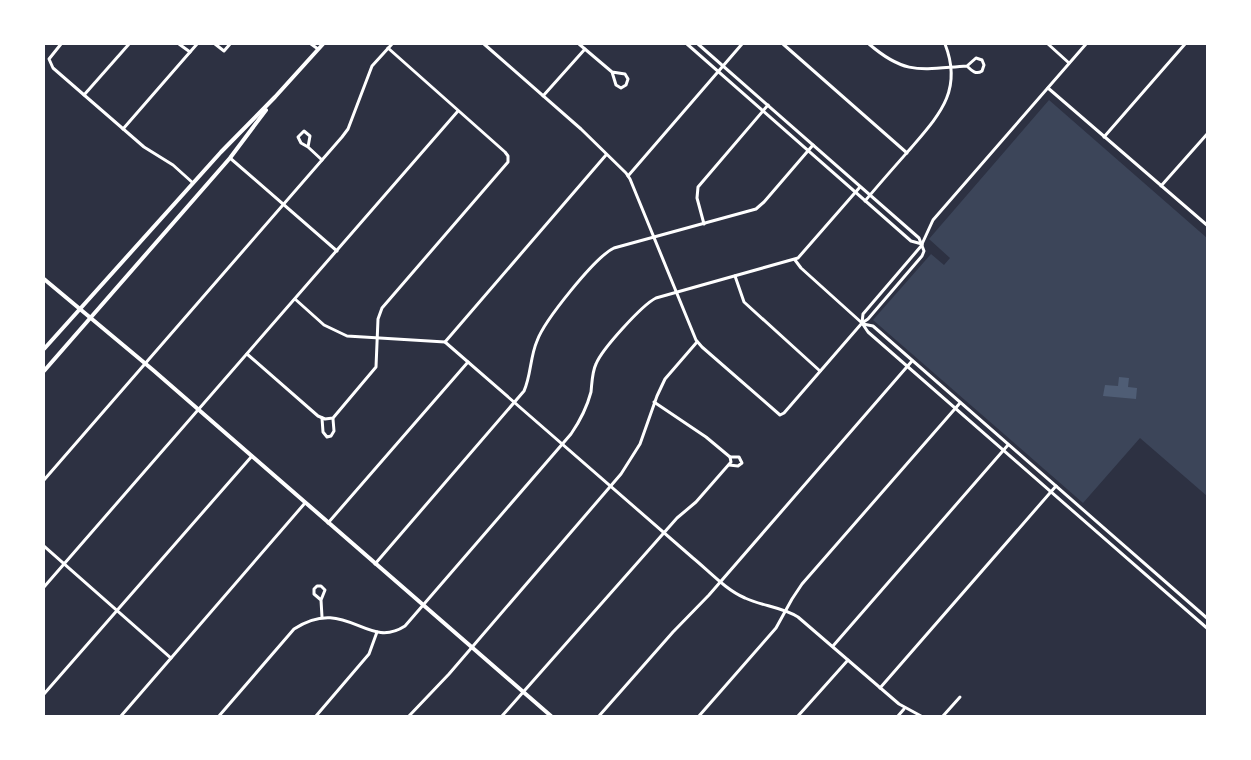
<svg xmlns="http://www.w3.org/2000/svg" width="1251" height="760" font-family="'Space Grotesk',sans-serif">
	<rect width="100%" height="100%" fill="#2d3142"/>
	<polygon fill="#3c4559" points="1049,100 1207,238 1207,496 1140,438 1083,503 873,320 931,254 944,265 950,258 929,239"/>
	<polygon fill="#4f5d75" points="1119,377 1129,378 1128,387 1137,388 1136,399 1103,396 1105,385 1118,386"/>
	<g fill="none" stroke-linecap="round" stroke-linejoin="round">
		<g stroke="#fff" stroke-width="3">
			<polyline points="61,44 49,59 53,68 144,147 173,165 193,183"/>
			<polyline points="179,44 190,52"/>
			<polyline points="215,44 224,51 230,44"/>
			<polyline points="311,44 318,49"/>
			<polyline points="484,44 581,129 626,173 630,179 696,340 702,347 780,415 784,413 862,323 801,268 795,260"/>
			<polyline points="579,44 612,72 616,85 621,88 626,85 628,79 625,74 612,72"/>
			<polyline points="783,44 907,153"/>
			<path d="M 869,44 C 906,76 922,69 967,66 C 972,71 976,75 982,71 L 984,65 L 982,60 L 976,58 L 967,66"/>
			<polyline points="1048,44 1069,63"/>
			<polyline points="1048,88 1208,226"/>
			<polyline points="84,95 129,44"/>
			<polyline points="543,96 585,49"/>
			<polyline points="123,129 197,44"/>
			<polyline points="1104,137 1185,44"/>
			<polyline points="308,147 301,143 298,137 304,131 310,136 308,147 322,160"/>
			<polyline points="230,158 337,251"/>
			<polyline points="628,176 742,44"/>
			<polyline points="1161,186 1208,133"/>
			<path d="M 865,201 C 880,183 896,165 911,148 C 940,114 963,90 945,44"/>
			<polyline points="704,224 697,198 698,187 768,105"/>
			<polyline points="922,244 933,220 1086,44"/>
			<polyline points="735,276 744,302 820,371"/>
			<path d="M 295,299 L 324,325 L 347,336 L 445,342 L 693,558 C 709,571 726,590 745,598 C 762,606 782,607 798,617 L 899,704 L 921,716"/>
			<polyline points="445,342 606,155"/>
			<polyline points="247,354 318,416 325,419 333,418 376,367 378,319 382,308 508,162 508,156 505,152 388,48"/>
			<polyline points="322,418 323,432 327,437 331,436 334,431 333,419"/>
			<polyline points="729,465 738,466 742,463 739,457 730,457"/>
			<polyline points="44,480 342,137 348,129 372,66 392,44"/>
			<polyline points="328,523 468,362"/>
			<polyline points="44,546 171,658"/>
			<path d="M 375,564 L 524,391 C 531,376 530,357 537,341 C 544,321 595,257 614,248 L 756,209 L 764,202 L 813,145"/>
			<polyline points="44,587 458,111"/>
			<polyline points="321,600 314,594 314,589 317,586 321,586 325,590 321,600 322,617"/>
			<polyline points="833,646 1008,445"/>
			<polyline points="880,688 1056,486"/>
			<polyline points="44,694 252,456"/>
			<polyline points="121,716 305,503"/>
			<path d="M 219,716 L 294,629 C 346,595 367,651 405,626 L 571,434 C 580,421 587,407 591,392 C 592,383 592,372 596,364 C 602,349 642,305 656,298 L 798,258 L 860,187"/>
			<polyline points="316,716 369,654 377,632"/>
			<polyline points="409,716 449,674 621,474 640,444 657,396 665,379 697,342"/>
			<polyline points="502,716 677,518 696,502 731,462 730,457 706,437 654,402"/>
			<polyline points="599,716 673,632 709,595 912,361"/>
			<polyline points="699,716 776,628 792,599 802,584 960,403"/>
			<polyline points="798,716 848,660"/>
			<polyline points="898,716 904,709"/>
			<polyline points="943,716 960,697"/>
		</g>
		<g stroke="#fff" stroke-width="3">
			<polyline points="687,44 911,241 922,244"/>
			<polyline points="698,44 919,238 924,251 922,256 868,319 862,323"/>
			<polyline points="862,323 868,332 1208,629"/>
			<polyline points="862,323 863,314 922,245"/>
			<polyline points="863,324 873,326 1208,619"/>
		</g>
		<g stroke="#fff" stroke-width="4">
			<polyline points="44,279 153,370 551,716"/>
			<polyline points="44,349 221,152 275,97 323,44"/>
			<polyline points="44,371 230,158 266,110"/>
		</g>
	</g>
	<rect width="1251" height="760" fill="none" stroke="#ffffff" stroke-width="90"/>
</svg>
